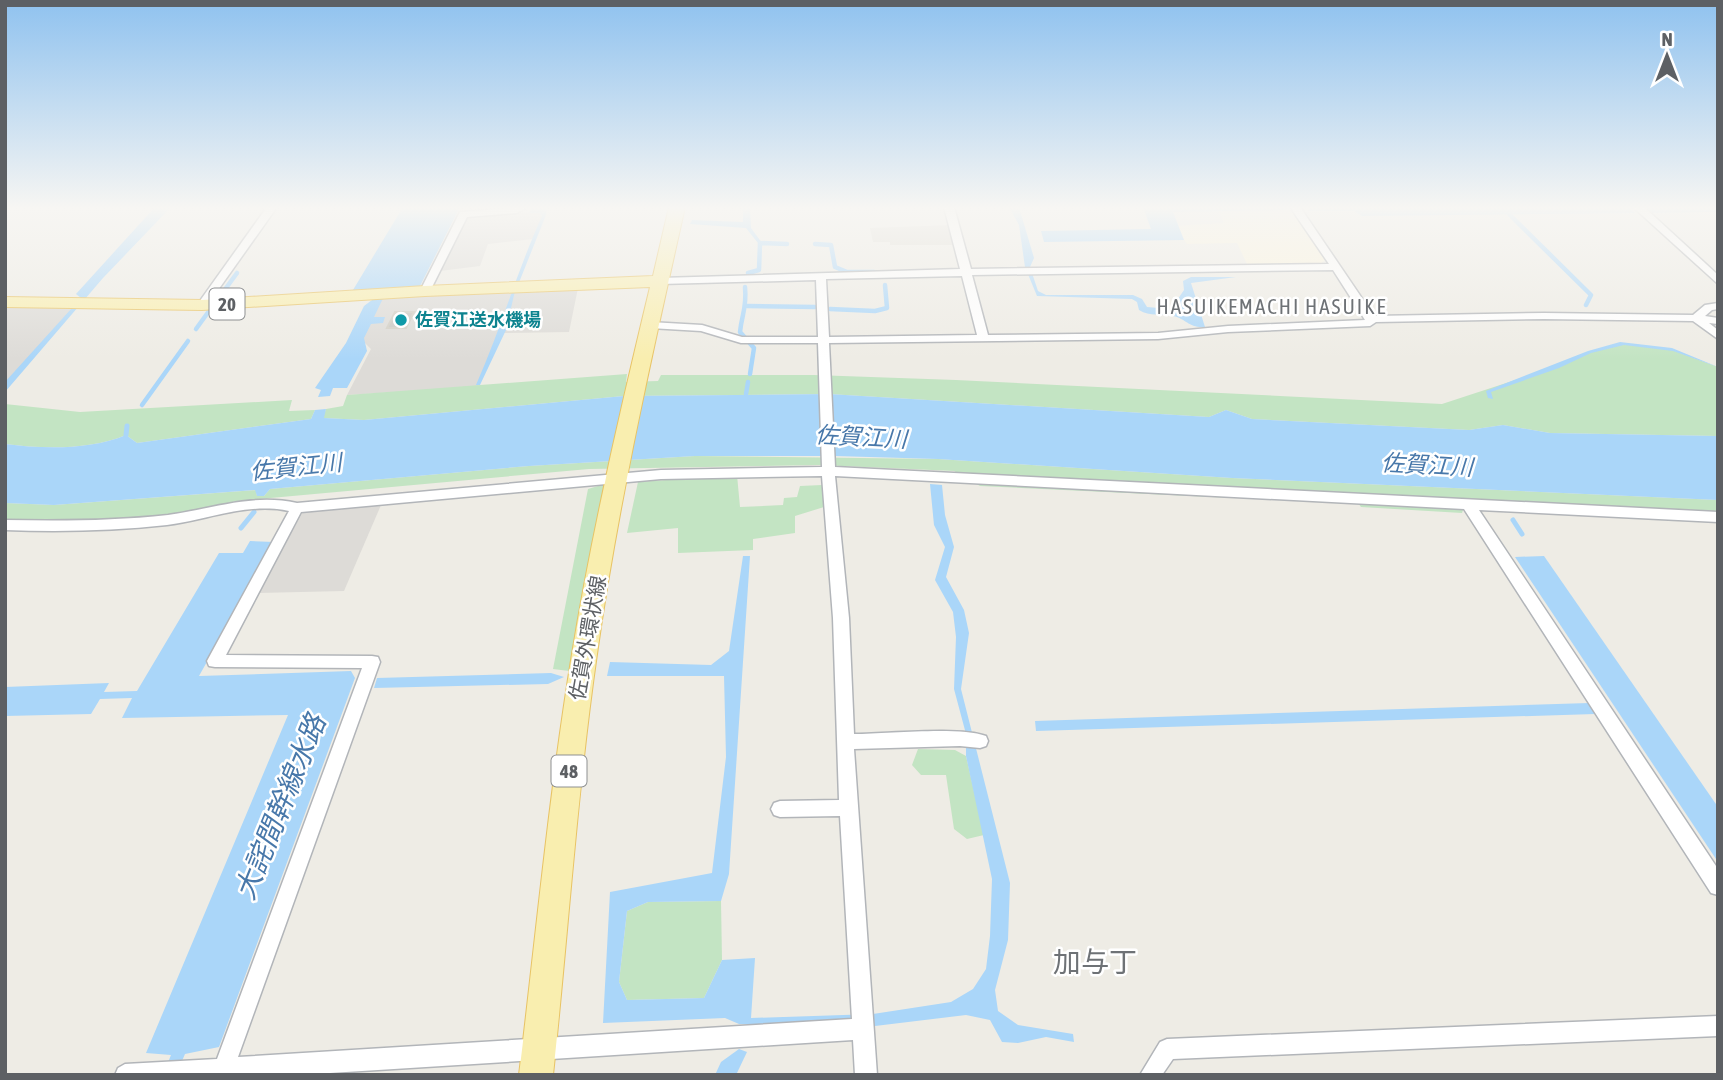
<svg xmlns="http://www.w3.org/2000/svg" width="1723" height="1080" font-family="'Asap Condensed','Noto Sans JP',sans-serif">
	<rect width="100%" height="100%" fill="#eeece5"/>
	<polygon fill="#fbf4dc" points="1217,207 1291,207 1325,260 1320,264 1247,264 1237,243 1187,244 1174,226 1224,223"/>
	<g fill="#dddbd7">
		<polygon points="545,212 533,239 488,244 480,266 440,271 467,215"/>
		<polygon points="578,288 569,332 502,333 478,387 347,395 371,349 361,339 380,298"/>
		<polygon points="5,306 76,307 5,387"/>
		<polygon points="381,505 344,591 258,593 303,512"/>
	</g>
	<polygon fill="#dedbd3" points="952,225 957,245 890,245 890,242 873,242 870,228"/>
	<g fill="#c3e4c3">
		<polygon points="1621,344 1672,350 1718,367 1718,436 1550,433 1503,425 1469,430 1252,419 1226,410 1209,417 829,394 624,396 364,420 323,418 326,409 343,406 347,395 627,374 626,382 658,381 661,375 814,375 956,380 1442,404 1561,365 1589,352"/>
		<path d="M 292,400 L 289,411 L 315,410 L 311,419 L 137,443 L 126,435 C 90,450 44,449 5,444 L 5,404 L 80,412 Z"/>
		<polygon points="695,456 938,459 1232,478 1718,500 1718,512 1466,501 1462,513 1361,507 1352,495 1254,489 1233,498 980,486 954,471 820,465 589,469 237,501 170,516 43,522 5,521 5,503 54,505 256,490 257,496 264,496 270,489 529,466"/>
		<polygon points="737,475 740,507 783,505 784,498 797,497 800,486 822,485 824,507 795,516 795,533 753,539 753,550 678,553 678,528 627,533 638,482"/>
		<polygon points="608,483 586,573 569,671 553,669 588,489"/>
		<polygon points="918,749 955,750 966,756 984,835 967,839 954,829 946,775 921,775 912,765"/>
		<polygon points="721,901 722,960 704,998 627,1000 619,982 627,911 648,902"/>
	</g>
	<g fill="#aad6f9">
		<polygon points="155,207 171,207 103,278 5,392 5,382 81,298 76,294"/>
		<polygon points="403,207 460,207 420,286 388,288 374,317 385,317 383,323 371,324 364,338 367,351 347,388 333,388 330,396 318,397 321,390 315,388 346,343 364,306 372,300 376,289 353,290"/>
		<path d="M 532,207 L 547,209 L 546,215 L 514,295 L 506,330 L 480,385 L 476,385 C 501,329 517,271 542,216 L 540,213 L 529,213 Z"/>
		<polygon points="743,207 750,207 751,228 762,243 758,243 746,228 690,224 692,220 743,222"/>
		<path d="M 1009,207 L 1019,207 L 1034,258 L 1030,267 L 1038,291 L 1046,295 L 1133,295 L 1142,299 L 1147,307 L 1171,309 L 1184,290 L 1183,281 L 1191,277 L 1236,277 L 1191,283 L 1205,327 C 1188,328 1187,319 1173,316 C 1162,313 1150,317 1139,310 L 1137,302 L 1132,299 L 1037,296 L 1025,267 L 1019,225 Z"/>
		<polygon points="1143,207 1285,207 1287,210 1173,212 1184,240 1044,242 1041,231 1151,229"/>
		<polygon points="1307,207 1718,207 1718,212 1652,213 1647,209 1631,209 1635,213 1362,216 1354,211 1309,211"/>
		<polygon points="1620,342 1672,348 1718,367 1673,351 1624,345 1591,353 1559,368 1491,392 1493,399 1488,398 1486,391 1588,351"/>
		<path d="M 829,394 L 1209,417 L 1226,410 L 1252,419 L 1469,430 L 1503,425 L 1550,433 L 1718,436 L 1718,500 L 1232,478 L 938,459 L 835,456 L 695,456 L 529,466 L 270,489 L 264,496 L 257,496 L 255,490 L 54,505 L 5,503 L 5,444 C 44,449 90,450 126,435 L 137,443 L 311,419 L 315,410 L 326,409 L 324,418 L 364,420 L 624,396 Z"/>
		<polygon points="930,484 942,485 945,515 954,547 946,577 964,610 969,633 961,689 1010,883 1008,940 995,990 998,1011 1018,1025 1073,1034 1074,1042 1046,1037 1018,1043 1002,1042 990,1020 966,1015 875,1026 739,1024 725,1018 603,1023 610,892 712,873 726,757 724,676 607,676 610,662 711,665 729,651 743,556 750,556 729,874 721,901 648,902 627,911 619,982 627,1000 704,998 722,960 755,958 751,1018 873,1014 951,1002 973,989 986,969 990,936 992,879 966,756 966,734 954,689 956,637 953,612 935,580 945,547 934,525"/>
		<polygon points="250,541 274,542 199,676 351,671 355,678 219,1047 185,1054 176,1075 163,1075 171,1055 146,1053 288,715 122,718 132,698 100,699 91,714 5,716 5,687 109,683 104,692 137,691 219,553 243,553"/>
		<polygon points="1544,556 1718,807 1718,862 1515,557"/>
		<polygon points="551,673 564,677 548,684 374,688 377,678"/>
		<polygon points="1589,703 1595,714 1036,731 1035,721"/>
		<polygon points="739,1049 747,1052 736,1075 715,1075 721,1062"/>
	</g>
	<g fill="none" stroke-linecap="round" stroke-linejoin="round">
		<g stroke="#aad6f9" stroke-width="4.5">
			<polyline points="1509,214 1591,295 1586,305"/>
			<polyline points="815,244 831,245 835,267 847,272 874,272"/>
			<polyline points="748,273 759,270 760,243 787,244"/>
			<path d="M 745,287 C 747,308 742,313 740,332 L 754,348 L 750,374"/>
			<polyline points="218,299 237,273"/>
			<polyline points="747,306 815,307"/>
			<polyline points="830,309 875,311 887,308 885,285"/>
			<polyline points="196,329 209,311"/>
			<polyline points="746,394 748,382"/>
			<polyline points="142,405 188,341"/>
		</g>
		<g stroke="#aad6f9" stroke-width="5">
			<polyline points="126,435 127,426"/>
			<polyline points="1513,520 1522,534"/>
			<polyline points="241,528 254,512"/>
		</g>
	</g>
	<polygon fill="#cac7c2" stroke="#d2cec4" stroke-width="2" points="395,312 414,312 406,328 387,328"/>
	<g fill="none" stroke-linecap="round" stroke-linejoin="round">
		<g stroke="#b2b5b9" stroke-width="3">
			<g id="minor">
				<polygon points="267,207 277,207 206,307 198,307 197,305"/>
				<polygon points="527,207 517,213 467,217 430,291 425,294 421,293 420,291 460,212"/>
				<path d="M 944,207 L 954,207 L 971,269 L 1329,264 L 1290,207 L 1300,207 L 1374,316 L 1544,313 L 1693,315 L 1705,305 L 1718,303 L 1718,309 L 1712,310 L 1705,316 L 1718,318 L 1718,324 L 1709,323 L 1718,330 L 1718,339 L 1693,321 L 1544,319 L 1376,322 L 1370,326 L 1228,332 L 1158,339 L 829,343 L 835,467 L 1718,512 L 1718,522 L 1479,510 L 1718,869 L 1718,895 L 1711,893 L 1464,509 L 835,476 L 849,618 L 854,734 C 886,734 959,726 986,736 L 988,741 L 986,746 L 980,748 L 960,746 L 854,749 L 877,1075 L 855,1075 L 853,1040 L 298,1075 L 115,1075 L 118,1068 L 125,1064 L 217,1059 L 362,668 L 215,667 L 209,666 L 207,661 L 289,511 C 248,502 207,520 167,525 C 113,531 59,532 5,530 L 5,520 C 59,521 114,521 168,515 C 212,509 252,493 297,503 L 661,470 L 822,467 L 818,343 L 741,343 L 701,331 L 650,328 L 644,325 L 650,322 L 702,325 L 742,337 L 818,337 L 816,280 L 660,284 L 655,281 L 660,278 L 960,269 ZM 1333,270 L 1365,320 L 1228,326 L 1158,333 L 988,335 L 972,275 ZM 962,276 L 977,335 L 829,337 L 826,279 ZM 822,476 L 833,618 L 839,800 L 780,801 L 774,803 L 771,809 L 774,815 L 780,817 L 840,816 L 852,1019 L 238,1057 L 380,662 L 378,657 L 372,656 L 226,655 L 301,512 L 661,479 Z"/>
				<polygon points="1633,207 1644,207 1718,275 1718,284"/>
				<polygon points="1718,1016 1718,1036 1173,1059 1162,1075 1140,1075 1160,1042 1167,1039"/>
			</g>
		</g>
		<g stroke="#e8c364" stroke-width="2">
			<path id="primary" d="M 669,207 L 685,207 C 652,355 618,504 597,654 C 577,793 568,934 553,1075 L 519,1075 C 536,935 549,794 572,654 C 592,531 621,408 650,287 L 425,296 L 202,310 L 5,307 L 5,297 L 202,300 L 425,286 L 653,276 Z"/>
		</g>
		<use href="#minor" fill="#fff" fill-rule="evenodd"/>
		<use href="#primary" fill="#f9eeaf" fill-rule="evenodd"/>
	</g>
	<linearGradient id="sky" x2="0" y2="1"><stop stop-color="#8fc2ef"/><stop offset="0.58" stop-color="#f7f6f3"/><stop offset="1" stop-color="#f7f6f3" stop-opacity="0"/></linearGradient>
	<rect width="1723" height="359" fill="url(#sky)"/>
	<circle fill="#0f9aa8" stroke="#fff" stroke-width="2.5" cx="401" cy="320" r="7"/>
	<g text-anchor="middle" stroke-width="5" stroke-linejoin="round" paint-order="stroke">
		<g font-size="18" font-weight="bold" fill="#0d838f" stroke="#fff" text-anchor="start">
			<text x="415" y="326">佐賀江送水機場</text>
		</g>
		<g fill="#fff" stroke="#8e9092" stroke-width="2">
			<rect x="209.5" y="288.5" width="35" height="31" rx="5"/>
			<rect x="551.5" y="755.5" width="35" height="31" rx="5"/>
		</g>
		<g font-size="19" font-weight="bold" fill="#5d6064">
			<text x="227" y="311">20</text>
			<text x="569" y="778">48</text>
		</g>
		<g font-size="21" letter-spacing="2" fill="#6e7276" stroke="#fff">
			<text x="1272" y="314">HASUIKEMACHI HASUIKE</text>
		</g>
		<g font-size="21" fill="#5d6064" stroke="#fff">
			<text transform="translate(588 638) rotate(-80)" y="7">佐賀外環状線</text>
		</g>
		<g font-size="23" font-style="italic" fill="#4878aa" stroke="#fff">
			<text transform="translate(861 437) rotate(3)" y="8">佐賀江川</text>
			<text transform="translate(1427 465) rotate(3)" y="8">佐賀江川</text>
			<text transform="translate(296 467) rotate(-6)" y="8">佐賀江川</text>
		</g>
		<g font-size="28" font-style="italic" fill="#4878aa" stroke="#fff">
			<text transform="translate(280 807) rotate(-68)" y="10">大詫間幹線水路</text>
		</g>
		<g font-size="28" fill="#6e7276" stroke="#fff">
			<text x="1095" y="972">加与丁</text>
		</g>
	</g>
	<rect width="1723" height="1080" fill="none" stroke="#5d6064" stroke-width="14"/>
	<g transform="translate(1667 56)" stroke="#ffffff" stroke-width="5" paint-order="stroke">
	<path d="M0-5L12 26L0 18L-12 26Z" fill="#5d6064"/>
	<text y="-10" font-size="19" font-weight="bold" text-anchor="middle" fill="#5d6064">N</text>
	</g>
</svg>
